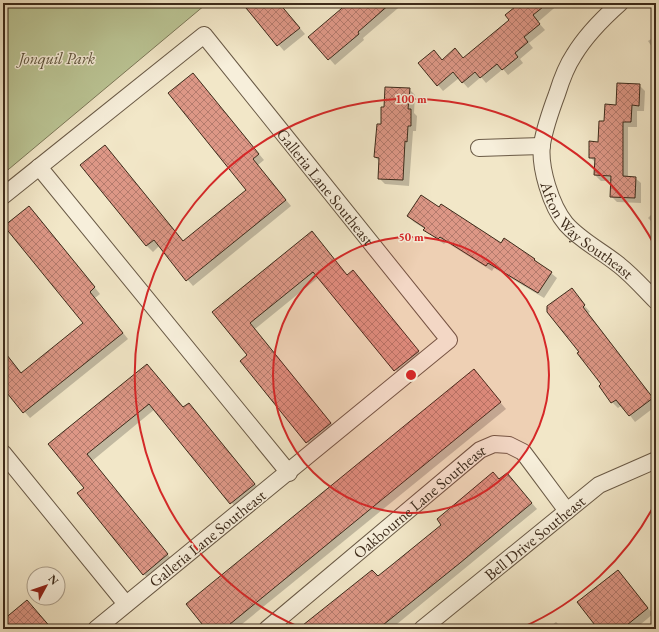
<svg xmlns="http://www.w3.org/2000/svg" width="659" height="632" font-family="'EB Garamond',serif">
	<defs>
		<pattern id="building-cross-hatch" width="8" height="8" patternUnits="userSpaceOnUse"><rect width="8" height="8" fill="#dd9786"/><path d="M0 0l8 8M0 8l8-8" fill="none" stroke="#b47b6d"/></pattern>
	</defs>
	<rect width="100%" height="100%" fill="#f2e7c8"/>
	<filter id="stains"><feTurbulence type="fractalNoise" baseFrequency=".005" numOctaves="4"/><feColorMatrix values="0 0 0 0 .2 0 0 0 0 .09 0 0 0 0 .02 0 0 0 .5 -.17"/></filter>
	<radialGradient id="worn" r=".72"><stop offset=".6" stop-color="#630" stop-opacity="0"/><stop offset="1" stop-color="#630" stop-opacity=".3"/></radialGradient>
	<polygon fill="#bbc595" stroke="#7c7858" points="3,3 203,3 205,5 3,174"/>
	<g fill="#0003">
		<polygon points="240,3 279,3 305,34 284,51 252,13 251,14"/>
		<polygon points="349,3 404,3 363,38 364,40 335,65 310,37"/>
		<polygon points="521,3 560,3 538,22 545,30 529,43 533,48 520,59 523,63 508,75 503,69 486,83 481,77 468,88 459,78 443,91 438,85 440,57 443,61 455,50 464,59 511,20"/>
		<polygon points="656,36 656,53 648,41"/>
		<polygon points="198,80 264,160 258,165 291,206 193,286 159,246 153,252 147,246 82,165 105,146 184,242 248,190"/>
		<polygon points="639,85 645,91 644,111 637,111 637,127 628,127 628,177 635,178 641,183 641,203 617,202 611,196 612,181 601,181 595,175 596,163 590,157 599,143 605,122 617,106"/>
		<polygon points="409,89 415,95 414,113 417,116 416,131 413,131 409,186 385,184 379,178 380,162 375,157 382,125"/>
		<polygon points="656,210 656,226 648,218"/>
		<polygon points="35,213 100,294 95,298 128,339 30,418 3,387 3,350 22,374 84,323"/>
		<polygon points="408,216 501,244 534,259 557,278 544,298 494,268 492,271 446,242 444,244 431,235 425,229 414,222"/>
		<polygon points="311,233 347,276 353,271 359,277 424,358 401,376 319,277 255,329 336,429 312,448 307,442 249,356 213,312"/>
		<polygon points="571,290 590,312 588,313 656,402 656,406 635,422 622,405 618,408 612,402 600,386 602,384 580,352 546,309"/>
		<polygon points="147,365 184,408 189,404 195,410 260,490 237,509 155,409 92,461 173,561 149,580 144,574 85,488 49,445"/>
		<polygon points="474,371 506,409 236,629 208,629"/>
		<polygon points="499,480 512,480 537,509 391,629 300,629 378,577"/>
		<polygon points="618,571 653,614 635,629 599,629"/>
		<polygon points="556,622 563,629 547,629"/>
	</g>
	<g fill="url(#building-cross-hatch)" stroke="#3d2b1b">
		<polygon points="242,3 279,3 300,28 277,46"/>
		<polygon points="348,3 391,3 358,32 359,34 328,60 308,37"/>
		<polygon points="520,3 548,3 533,15 540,24 524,37 528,42 515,53 518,57 502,70 497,64 480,78 475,72 462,83 453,72 437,86 418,63 434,50 442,60 455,48 463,58 509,20 505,15"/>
		<polygon points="193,73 259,154 253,159 286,200 186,281 154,240 146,246 80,165 105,145 183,241 246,190 168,93"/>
		<polygon points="617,83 640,84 639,106 632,105 631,122 623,122 623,176 636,177 635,198 610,197 611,176 594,175 595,158 589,158 589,141 598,142 599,121 604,121 605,104 616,105"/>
		<polygon points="385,87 410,88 408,109 411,109 411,126 408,126 407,142 405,141 403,180 378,179 379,158 374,157 377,124 381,124 381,107 384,107"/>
		<polygon points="421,195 439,207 441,204 501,243 504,238 535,259 534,260 552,272 538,293 488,263 486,266 440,237 438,239 423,230 425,228 407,216"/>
		<polygon points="29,206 95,287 90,292 123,333 23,413 3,388 3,350 21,373 83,323 4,226"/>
		<polygon points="312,231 347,275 353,270 419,351 394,371 313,272 250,323 331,423 306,443 240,361 247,355 212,312"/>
		<polygon points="572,288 585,305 583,307 653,398 629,416 616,400 611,403 599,386 601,384 577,353 579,352 547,312 547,306"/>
		<polygon points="147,364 183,407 189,403 255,484 230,504 149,404 87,454 168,554 143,575 77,493 84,488 48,444"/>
		<polygon points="474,369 501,402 224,629 206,629 186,604"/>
		<polygon points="493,472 499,479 507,473 532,503 460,563 378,629 298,629 372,570 378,576 393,564 441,525 437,519"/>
		<polygon points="618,570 648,608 622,629 598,629 577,602"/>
		<polygon points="27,600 52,629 3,629 3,620"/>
	</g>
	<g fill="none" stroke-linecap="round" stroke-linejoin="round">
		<g stroke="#6a5a46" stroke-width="18">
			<g id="minor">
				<path id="s1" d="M 620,3 C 602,19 586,35 574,55 C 566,67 561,81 557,94 C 551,110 545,127 542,144 C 539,167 551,206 566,224 C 581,241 602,251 619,265 C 633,276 644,289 656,301"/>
				<polyline points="479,148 542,146"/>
				<polyline points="39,167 289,473"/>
				<path id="s2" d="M 3,196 L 204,35 L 449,340 L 96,629"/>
				<polyline points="3,453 126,604"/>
				<path id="s3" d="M 267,629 L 480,450 L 494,444 L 509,445 L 523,452 L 535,468 L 567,511"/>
				<path id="s4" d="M 422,629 L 599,485 L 656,460"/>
			</g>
		</g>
		<use href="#minor" stroke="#f7efdb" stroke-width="16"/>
	</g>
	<circle cx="411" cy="375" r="138" fill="#d62828" fill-opacity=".12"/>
	<g fill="none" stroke="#d62828" stroke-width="2">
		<circle cx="411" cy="375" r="138"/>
		<path d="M656 502A276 276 0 0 1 521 628M301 628A276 276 0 1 1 656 248"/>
	</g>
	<g text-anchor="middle" stroke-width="3" stroke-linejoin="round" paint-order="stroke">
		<g font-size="16" font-style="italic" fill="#5c523a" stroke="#f7efdb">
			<text x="57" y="64">Jonquil Park</text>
		</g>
		<g font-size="16" fill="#3d2b1b" stroke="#f7efdb">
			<text dy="6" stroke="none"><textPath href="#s2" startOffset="452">Galleria Lane Southeast</textPath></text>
			<text dy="6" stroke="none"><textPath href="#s1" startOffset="268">Afton Way Southeast</textPath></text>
			<text dy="6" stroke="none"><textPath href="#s3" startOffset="199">Oakbourne Lane Southeast</textPath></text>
			<text dy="6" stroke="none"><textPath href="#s4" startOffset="145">Bell Drive Southeast</textPath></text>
			<text transform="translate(207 538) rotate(-39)" y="6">Galleria Lane Southeast</text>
		</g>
	</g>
	<circle cx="411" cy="375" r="6" fill="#d62828" stroke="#f7efdb" stroke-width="2"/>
	<g font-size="12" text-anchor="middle" font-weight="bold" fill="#d62828" stroke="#f7efdb" stroke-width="3" stroke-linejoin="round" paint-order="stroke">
		<text x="411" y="103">100 m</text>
		<text x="411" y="241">50 m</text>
	</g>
	<rect width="659" height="632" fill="none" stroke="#f2e7c8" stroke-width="16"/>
	<rect x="4" y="4" width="651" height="624" fill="none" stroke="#3d2b1b" stroke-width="2"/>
	<rect x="8" y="8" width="643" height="616" fill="none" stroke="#3d2b1b"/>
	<g transform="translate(46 586) rotate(50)"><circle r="19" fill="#f7efdb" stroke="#ada18e"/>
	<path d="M0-3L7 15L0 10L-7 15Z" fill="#8f2418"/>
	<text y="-6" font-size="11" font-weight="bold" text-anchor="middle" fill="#3d2b1b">N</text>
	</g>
	<rect width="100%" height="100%" filter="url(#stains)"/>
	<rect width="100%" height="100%" fill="url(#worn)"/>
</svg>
